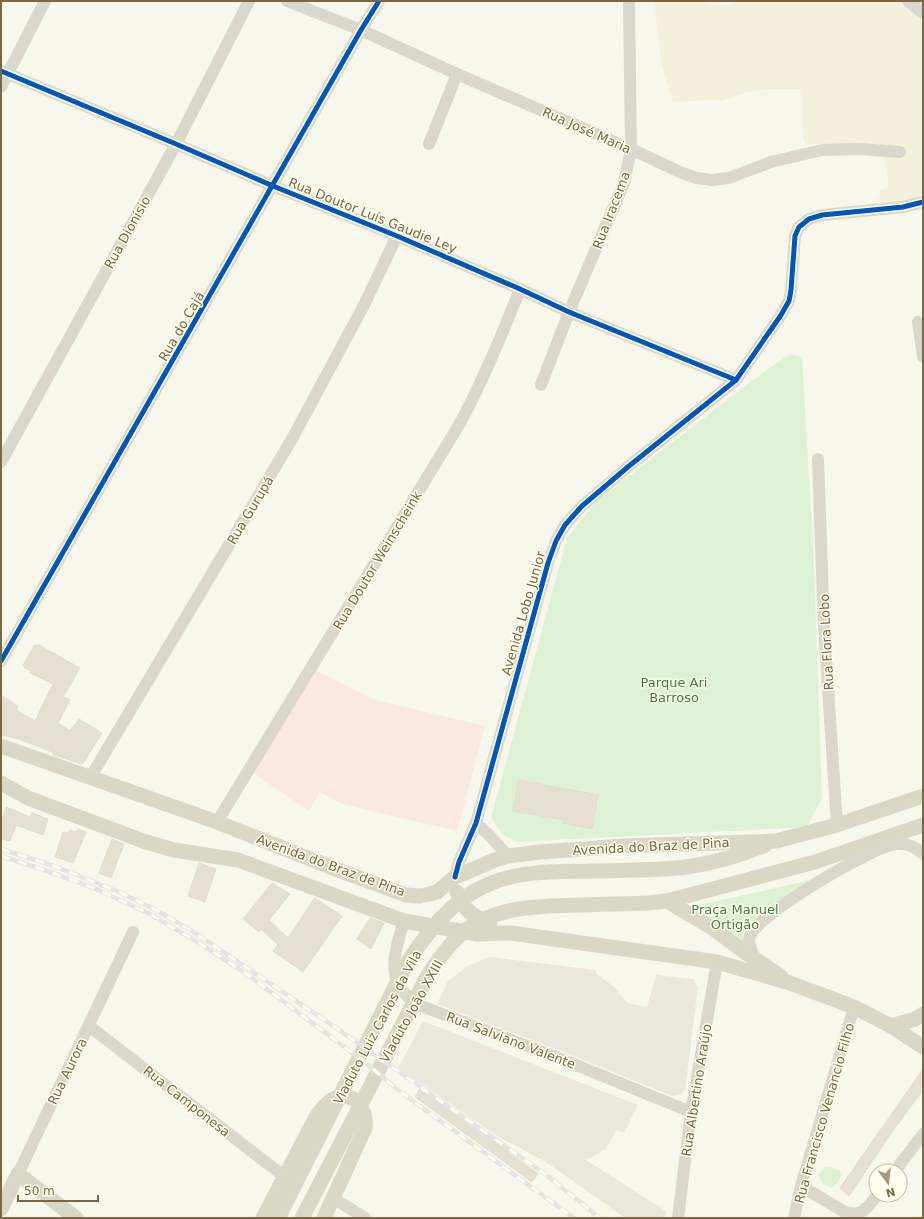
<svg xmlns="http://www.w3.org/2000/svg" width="924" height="1219" font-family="'DejaVu Sans',sans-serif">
	<rect width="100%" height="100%" fill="#f8f7eb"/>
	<polygon fill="#f4f0db" points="654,1 697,1 715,5 732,5 738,1 923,1 923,196 903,203 881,205 879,191 889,187 883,150 840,144 805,144 803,136 802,89 770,89 745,93 722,101 710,100 673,102 662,66"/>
	<g fill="#ebe8db">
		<polygon points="489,957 596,970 596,973 614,987 628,1003 647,1007 656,975 693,979 698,987 685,1090 681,1095 672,1096 569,1054 437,1004 448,981 466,967"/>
		<polygon points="423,1021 638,1105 624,1133 616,1130 606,1149 586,1160 666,1211 665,1218 625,1218 546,1162 497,1136 398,1068"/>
	</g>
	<polygon fill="#fae9e1" points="317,671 376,700 485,726 457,831 342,804 320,792 309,811 253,773"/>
	<g fill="#ddf2d4">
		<polygon points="790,354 802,357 814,565 822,799 806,827 517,842 502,834 491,818 567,538 597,501 750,382"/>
		<polygon points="816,879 748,928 743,936 743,947 690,907"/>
		<polygon points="829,1167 839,1170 841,1175 838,1182 832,1188 823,1184 818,1175 824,1168"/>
	</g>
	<g fill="#e5e0d2" stroke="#e1ddcd">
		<polygon points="39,645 80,668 63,697 70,700 58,723 70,731 79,719 102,733 84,762 82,764 54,755 52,752 19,739 1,735 1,695 18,706 16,710 35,721 53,684 30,673 31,671 25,668 23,665 34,646"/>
		<polygon points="518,780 598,795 592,829 563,823 564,820 513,811"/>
		<polygon points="6,807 30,817 32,813 48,819 43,835 16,825 10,841 1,839 1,823"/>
		<polygon points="78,829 86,832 73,863 55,857 63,832 68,833 70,830 76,832"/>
		<polygon points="112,839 124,844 111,878 99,873"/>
		<polygon points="199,863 216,869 205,902 188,896"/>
		<polygon points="272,883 290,894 269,920 288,938 315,898 342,916 303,972 273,951 278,945 261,929 259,932 243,919"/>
		<polygon points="370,918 384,923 371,949 357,939"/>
		<polygon points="923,1069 923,1090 891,1133 849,1196 840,1188"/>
		<polygon points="420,1089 454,1112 538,1174 532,1182 415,1097"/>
	</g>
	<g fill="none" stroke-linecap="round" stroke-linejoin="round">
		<g stroke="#dbd7cd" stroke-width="12">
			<polyline points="287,1 361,30 457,74 631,149 682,173 697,178 711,180 729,178 771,162 822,150 860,149 900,152"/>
			<polyline points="908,1 923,13"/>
			<polyline points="1,71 176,144 273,186 397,236 520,289 569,312 736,380"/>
			<polyline points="1,87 45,1"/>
			<polyline points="429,144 457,74"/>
			<polyline points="918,322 923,357"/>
			<polyline points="541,385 569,312 624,183 631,149 629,1"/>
			<polyline points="818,459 824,627 837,825"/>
			<polyline points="1,462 176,144 249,1"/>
			<polyline points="1,661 361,30 379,1"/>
			<polyline points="90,778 292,439 364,305 397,236"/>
			<path d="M 217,822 L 459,425 C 483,381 502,335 520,289"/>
			<polyline points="476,823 490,836 508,856"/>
			<polyline points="455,877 459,862 476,823 548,563 556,541 565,525 582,506 629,466 736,380 781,315 789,301 791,290 795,236 799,227 809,219 822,215 903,207 923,202"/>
			<path d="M 404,921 C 394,955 384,980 416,1004 L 559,1058 L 691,1112"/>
			<path d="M 755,959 C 752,951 747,944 750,936 C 758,914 872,847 895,844 C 906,843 916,847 923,854"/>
			<polyline points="89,1026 285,1177"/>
			<polyline points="895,1171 923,1134"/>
			<polyline points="18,1174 133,932"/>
			<path d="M 801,1186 L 845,1212 C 863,1217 867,1208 877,1195"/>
			<polyline points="333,1198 365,1218"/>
			<polyline points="678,1218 691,1112 717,962"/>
			<polyline points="794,1218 801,1186 854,1007"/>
		</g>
		<g stroke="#dbd7c7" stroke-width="15">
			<polyline points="1,746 217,822 338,870 406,895 420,896 430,894 437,892 455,877 495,860 508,856 540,852 624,846 776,841 837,825 923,796"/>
			<polyline points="1,783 28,798 146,842 174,850 238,860 404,921 477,934 511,933 717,962 790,983 854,1007 891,1026 923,1047"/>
			<path d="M 457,892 C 464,911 473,916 490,924"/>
			<polyline points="667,901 711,927 742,950 780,976"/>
			<polyline points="891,1026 915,1019 923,1014"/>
			<polyline points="1,1209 18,1174 76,1218"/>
			<path d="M 263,1218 L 315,1119 C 321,1110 328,1099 340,1097 C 358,1093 367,1114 365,1128 L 324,1218"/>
			<path d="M 278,1218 L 406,965 C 428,931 451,900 489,884 C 521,870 559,872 593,871 C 626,870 660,871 693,866 C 718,862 742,855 765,845"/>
			<path d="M 302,1218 L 428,975 C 437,961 447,947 460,935 C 493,905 540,906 581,905 C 604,904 626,904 648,903 L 667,901 L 815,862 L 923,825"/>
		</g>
		<g stroke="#e6e3e5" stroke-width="4.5">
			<g id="rail">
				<polyline points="1,849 54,866 119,892 156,910 192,931 329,1023 545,1174 600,1218"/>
				<polyline points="1,856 56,874 96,889 148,913 201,944 248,975 366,1063 398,1090 574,1218"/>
			</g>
		</g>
		<use href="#rail" stroke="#fffded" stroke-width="3" stroke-dasharray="9" stroke-linecap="butt"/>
		<g stroke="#fffded" stroke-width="8">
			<g id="cycleway">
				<polyline points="1,71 176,144 273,186 397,236 520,289 569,312 736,380"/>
				<polyline points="1,661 361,30 379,1"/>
				<polyline points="455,877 459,862 476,823 548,563 556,541 565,525 582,506 629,466 736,380 781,315 789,301 791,290 795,236 799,227 809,219 822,215 903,207 923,202"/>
			</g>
		</g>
		<use href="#cycleway" stroke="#0057b8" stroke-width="5"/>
	</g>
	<g text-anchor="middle" stroke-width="3" stroke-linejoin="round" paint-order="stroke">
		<g font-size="13" fill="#796848" stroke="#fffded">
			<text transform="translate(587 130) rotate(24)" y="5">Rua José Maria</text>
			<text transform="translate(611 210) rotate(-69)" y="5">Rua Iracema</text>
			<text transform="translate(373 215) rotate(22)" y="5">Rua Doutor Luís Gaudie Ley</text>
			<text transform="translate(127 232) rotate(-61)" y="5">Rua Dionísio</text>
			<text transform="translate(181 326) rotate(-60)" y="5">Rua do Cajá</text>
			<text transform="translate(250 510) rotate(-59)" y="5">Rua Gurupá</text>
			<text transform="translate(377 560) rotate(-59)" y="5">Rua Doutor Weinscheink</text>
			<text transform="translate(523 613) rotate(-74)" y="5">Avenida Lobo Junior</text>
			<text transform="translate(826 642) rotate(-93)" y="5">Rua Flora Lobo</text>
			<text transform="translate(651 846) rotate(-3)" y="5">Avenida do Braz de Pina</text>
			<text transform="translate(331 865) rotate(20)" y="5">Avenida do Braz de Pina</text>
			<text transform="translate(411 1011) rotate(-61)" y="5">Viaduto João XXIII</text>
			<text transform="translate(377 1027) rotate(-62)" y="5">Viaduto Luiz Carlos da Vila</text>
			<text transform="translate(511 1040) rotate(21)" y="5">Rua Salviano Valente</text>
			<text transform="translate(67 1071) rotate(-64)" y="5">Rua Aurora</text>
			<text transform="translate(696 1090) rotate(-81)" y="5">Rua Albertino Araújo</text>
			<text transform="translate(187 1101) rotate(38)" y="5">Rua Camponesa</text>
			<text transform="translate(824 1113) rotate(-74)" y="5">Rua Francisco Venancio Filho</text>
		</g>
		<g font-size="13" fill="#3f803f" stroke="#fffded">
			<text x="674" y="687">Parque Ari<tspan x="674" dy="15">Barroso</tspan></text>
			<text x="735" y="914">Praça Manuel<tspan x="735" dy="15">Ortigão</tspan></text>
		</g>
	</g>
	<rect width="924" height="1219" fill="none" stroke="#796848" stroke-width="4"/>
	<g transform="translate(888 1183) rotate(165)"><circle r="19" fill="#fffded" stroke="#c9c1ab"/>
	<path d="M0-3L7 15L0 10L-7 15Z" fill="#a59a81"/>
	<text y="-6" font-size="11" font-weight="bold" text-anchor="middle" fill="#796848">N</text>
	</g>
	<path d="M18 1195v6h80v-6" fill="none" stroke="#796848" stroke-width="2"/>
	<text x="24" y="1195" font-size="12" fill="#796848" stroke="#fffded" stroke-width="3" paint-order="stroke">50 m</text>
</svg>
